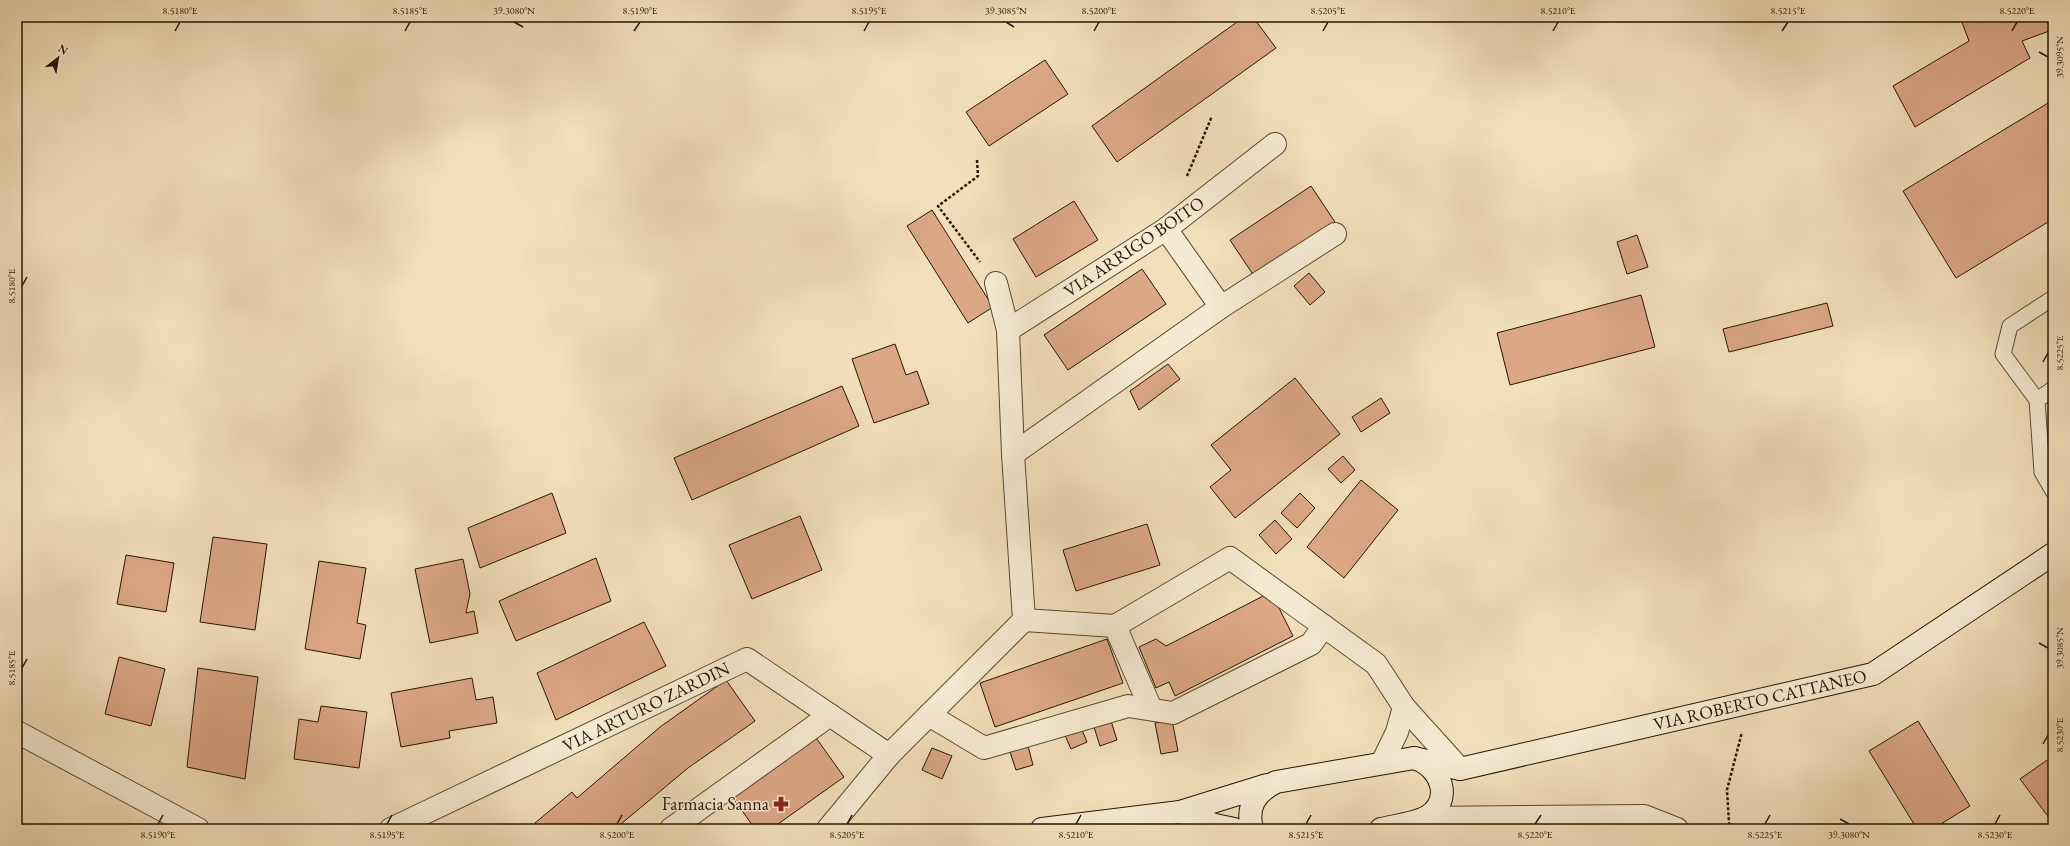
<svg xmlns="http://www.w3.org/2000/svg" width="2070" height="846" font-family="'EB Garamond',serif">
	<rect width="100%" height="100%" fill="#f3dfbb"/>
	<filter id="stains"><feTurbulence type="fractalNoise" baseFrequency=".005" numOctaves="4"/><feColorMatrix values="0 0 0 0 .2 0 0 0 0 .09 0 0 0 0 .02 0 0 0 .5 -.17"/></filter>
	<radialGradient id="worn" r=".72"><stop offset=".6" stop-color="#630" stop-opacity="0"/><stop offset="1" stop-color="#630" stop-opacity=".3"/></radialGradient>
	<polygon fill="#bec18e" stroke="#726c4a" points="1161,820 1190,829 1095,829"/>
	<g fill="#dca785" stroke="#251605">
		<polygon points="1244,17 1253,17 1276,48 1117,162 1092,126"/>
		<polygon points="1960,17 2053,17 2053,33 2052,30 2022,41 2030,58 1915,127 1893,86 1969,41"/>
		<polygon points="1045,60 1068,94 989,146 966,112"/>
		<polygon points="2053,100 2053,219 1956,278 1903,191"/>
		<polygon points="1311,186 1335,222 1254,276 1230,240"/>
		<polygon points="1074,201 1098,240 1036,277 1013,239"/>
		<polygon points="932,210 993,307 968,323 907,226"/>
		<polygon points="1637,235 1648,267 1627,274 1617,242"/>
		<polygon points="1142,269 1166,304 1068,370 1044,335"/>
		<polygon points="1309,273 1325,292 1310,305 1294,286"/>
		<polygon points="1641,295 1655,347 1510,385 1497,333"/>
		<polygon points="1827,303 1833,326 1729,352 1723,329"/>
		<polygon points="895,344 906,375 917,371 929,404 874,423 852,359"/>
		<polygon points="1168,364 1180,379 1139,410 1130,391"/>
		<polygon points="1295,378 1340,434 1235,518 1210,487 1231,470 1211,445"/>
		<polygon points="842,386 859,426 692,500 674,458"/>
		<polygon points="1381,398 1390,413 1361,432 1352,417"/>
		<polygon points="1343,456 1355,470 1341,483 1328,469"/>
		<polygon points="1361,480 1398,510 1344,578 1307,547"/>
		<polygon points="552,493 566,533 480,568 468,528"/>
		<polygon points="1300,493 1315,508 1297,528 1281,513"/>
		<polygon points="800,516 822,570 752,599 729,545"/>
		<polygon points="1275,520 1292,539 1276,554 1259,535"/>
		<polygon points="1147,524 1160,565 1076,591 1063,550"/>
		<polygon points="213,537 267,544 255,630 200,622"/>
		<polygon points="126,555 174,563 166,612 117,604"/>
		<polygon points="596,558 611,601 516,641 499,601"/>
		<polygon points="463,559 470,594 466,613 474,611 478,633 430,643 415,569"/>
		<polygon points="319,561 366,568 357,623 366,625 360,659 305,649"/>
		<polygon points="1271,592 1293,636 1175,696 1169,682 1156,688 1139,647 1156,639 1166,646"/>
		<polygon points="644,622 666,666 556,720 537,673"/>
		<polygon points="1107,639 1123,683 995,727 980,683"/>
		<polygon points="119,657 165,669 151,726 105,714"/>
		<polygon points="198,668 258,677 245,779 187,767"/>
		<polygon points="472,678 476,700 493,697 497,723 449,731 450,738 401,747 391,693"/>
		<polygon points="726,680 755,721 688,768 615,829 539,829 535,823 572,792 577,798 660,727"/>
		<polygon points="321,706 367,712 359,768 294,759 299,719 318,722"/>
		<polygon points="1172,720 1178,751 1161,754 1155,723"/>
		<polygon points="1111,721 1117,740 1100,746 1094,727"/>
		<polygon points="1918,721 1970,806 1933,829 1917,829 1869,751"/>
		<polygon points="1080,725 1087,742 1071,749 1064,733"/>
		<polygon points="814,735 844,777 771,829 755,829 731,795"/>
		<polygon points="1028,746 1033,765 1016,770 1010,752"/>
		<polygon points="932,748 952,756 942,779 922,770"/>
		<polygon points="2053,756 2053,817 2050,819 2020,779"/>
	</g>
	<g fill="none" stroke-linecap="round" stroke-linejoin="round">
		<g stroke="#584832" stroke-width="17">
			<g id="service">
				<polyline points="2053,298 2010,326 2003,354 2037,400 2053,389"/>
				<polyline points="2037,400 2042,472 2053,491"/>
			</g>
		</g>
		<g stroke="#584832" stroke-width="24">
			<g id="minor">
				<polyline points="1166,229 1221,307"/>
				<polyline points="1008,330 1166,229 1275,144"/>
				<polyline points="1013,454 1221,307 1335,234"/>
				<polyline points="1024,620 1115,626 1230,558 1376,664 1404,707 1460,769"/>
				<polyline points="1115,626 1151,709"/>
				<polyline points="929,715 984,748 1128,706 1173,713 1311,644 1324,626"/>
				<polyline points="17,732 198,829"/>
				<polyline points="1382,763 1397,732 1404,707"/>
				<polyline points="1425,818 1644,816 1677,829"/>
				<polyline points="391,829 747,659 889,755"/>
				<polyline points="671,829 830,715"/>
				<polyline points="828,829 889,755 1024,620 1013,454 1008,330 996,283"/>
			</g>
		</g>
		<g stroke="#251605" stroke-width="24">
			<g id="secondary">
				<polyline points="1414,758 1460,769 1873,674 2053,554"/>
				<polyline points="1180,812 1215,825 1234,829"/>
				<polyline points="1042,829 1180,812 1267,785"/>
				<path d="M 1252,829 C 1246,806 1256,792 1276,782 L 1414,758 C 1441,766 1454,800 1427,817 C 1416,823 1394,826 1381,829"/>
			</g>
		</g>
		<g stroke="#251605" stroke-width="2.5" stroke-dasharray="3 2" stroke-linecap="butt">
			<polyline points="977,160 978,176 938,206 980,262"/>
			<polyline points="1187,176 1212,116"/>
			<polyline points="1733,829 1729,823 1727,790 1742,732"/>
		</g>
		<use href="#service" stroke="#f7ead3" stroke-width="15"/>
		<use href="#minor" stroke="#f7ead3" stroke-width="22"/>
		<use href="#secondary" stroke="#f7ead3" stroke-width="22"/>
	</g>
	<path fill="none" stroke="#251605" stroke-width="1.5" d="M 514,22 L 523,27M 1006,22 L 1014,27M 175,31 L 180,22M 405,31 L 410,22M 634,31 L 640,22M 864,31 L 869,22M 1094,31 L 1099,22M 1323,31 L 1328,22M 1553,31 L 1558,22M 1782,31 L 1788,22M 2012,31 L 2017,22M 2039,52 L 2048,57M 22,286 L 27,277M 2043,362 L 2048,353M 2039,643 L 2048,648M 22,668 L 27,659M 2043,744 L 2048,735M 1840,819 L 1849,824M 158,824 L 163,815M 387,824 L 392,815M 617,824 L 622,815M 847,824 L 852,815M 1076,824 L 1081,815M 1306,824 L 1311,815M 1535,824 L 1541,815M 1765,824 L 1770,815M 1995,824 L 2000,815"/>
	<defs>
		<g id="pharmacy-bare" transform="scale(1.2)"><path d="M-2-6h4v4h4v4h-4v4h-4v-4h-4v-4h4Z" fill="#8f2418" stroke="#f7ead3" stroke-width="2.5" paint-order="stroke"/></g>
	</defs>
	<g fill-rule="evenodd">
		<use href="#pharmacy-bare" x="781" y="804"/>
	</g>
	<g text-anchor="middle" stroke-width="3" stroke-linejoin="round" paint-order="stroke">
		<g font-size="18" fill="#251605" stroke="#f7ead3">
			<text transform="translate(1134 247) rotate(-34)" y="6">VIA ARRIGO BOITO</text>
			<text transform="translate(1760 700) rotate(-13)" y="6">VIA ROBERTO CATTANEO</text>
			<text transform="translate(646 707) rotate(-26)" y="6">VIA ARTURO ZARDIN</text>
		</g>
		<g font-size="18" fill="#251605" stroke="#f7ead3" text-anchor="end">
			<text x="769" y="810">Farmacia Sanna</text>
		</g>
	</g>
	<rect width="2070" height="846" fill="none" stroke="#f3dfbb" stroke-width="44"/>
	<g transform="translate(58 58) rotate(31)" stroke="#f7ead3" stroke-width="3" paint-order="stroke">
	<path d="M0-3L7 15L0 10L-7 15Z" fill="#251605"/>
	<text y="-6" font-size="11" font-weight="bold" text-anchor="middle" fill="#251605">N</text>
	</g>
	<rect x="22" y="22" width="2026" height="802" fill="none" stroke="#251605" stroke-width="1.5"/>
	<g font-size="10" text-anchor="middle" fill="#251605">
		<text x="180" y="14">8.5180°E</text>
		<text x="410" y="14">8.5185°E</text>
		<text x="514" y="14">39.3080°N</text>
		<text x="640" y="14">8.5190°E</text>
		<text x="869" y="14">8.5195°E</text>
		<text x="1006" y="14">39.3085°N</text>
		<text x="1099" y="14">8.5200°E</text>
		<text x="1328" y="14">8.5205°E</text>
		<text x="1558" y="14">8.5210°E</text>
		<text x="1788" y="14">8.5215°E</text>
		<text x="2017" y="14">8.5220°E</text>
		<text transform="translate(2059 57) rotate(-90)" y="4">39.3095°N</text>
		<text transform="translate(11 286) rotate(-90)" y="4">8.5180°E</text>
		<text transform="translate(2059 353) rotate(-90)" y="4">8.5225°E</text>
		<text transform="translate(2059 648) rotate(-90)" y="4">39.3085°N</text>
		<text transform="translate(11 668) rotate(-90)" y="4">8.5185°E</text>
		<text transform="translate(2059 735) rotate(-90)" y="4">8.5230°E</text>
		<text x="158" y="838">8.5190°E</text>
		<text x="387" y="838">8.5195°E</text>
		<text x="617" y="838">8.5200°E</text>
		<text x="847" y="838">8.5205°E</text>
		<text x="1076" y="838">8.5210°E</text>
		<text x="1306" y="838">8.5215°E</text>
		<text x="1535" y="838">8.5220°E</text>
		<text x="1765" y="838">8.5225°E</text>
		<text x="1849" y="838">39.3080°N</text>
		<text x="1995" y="838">8.5230°E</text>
	</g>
	<rect width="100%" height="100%" filter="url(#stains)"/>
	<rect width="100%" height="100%" fill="url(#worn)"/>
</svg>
